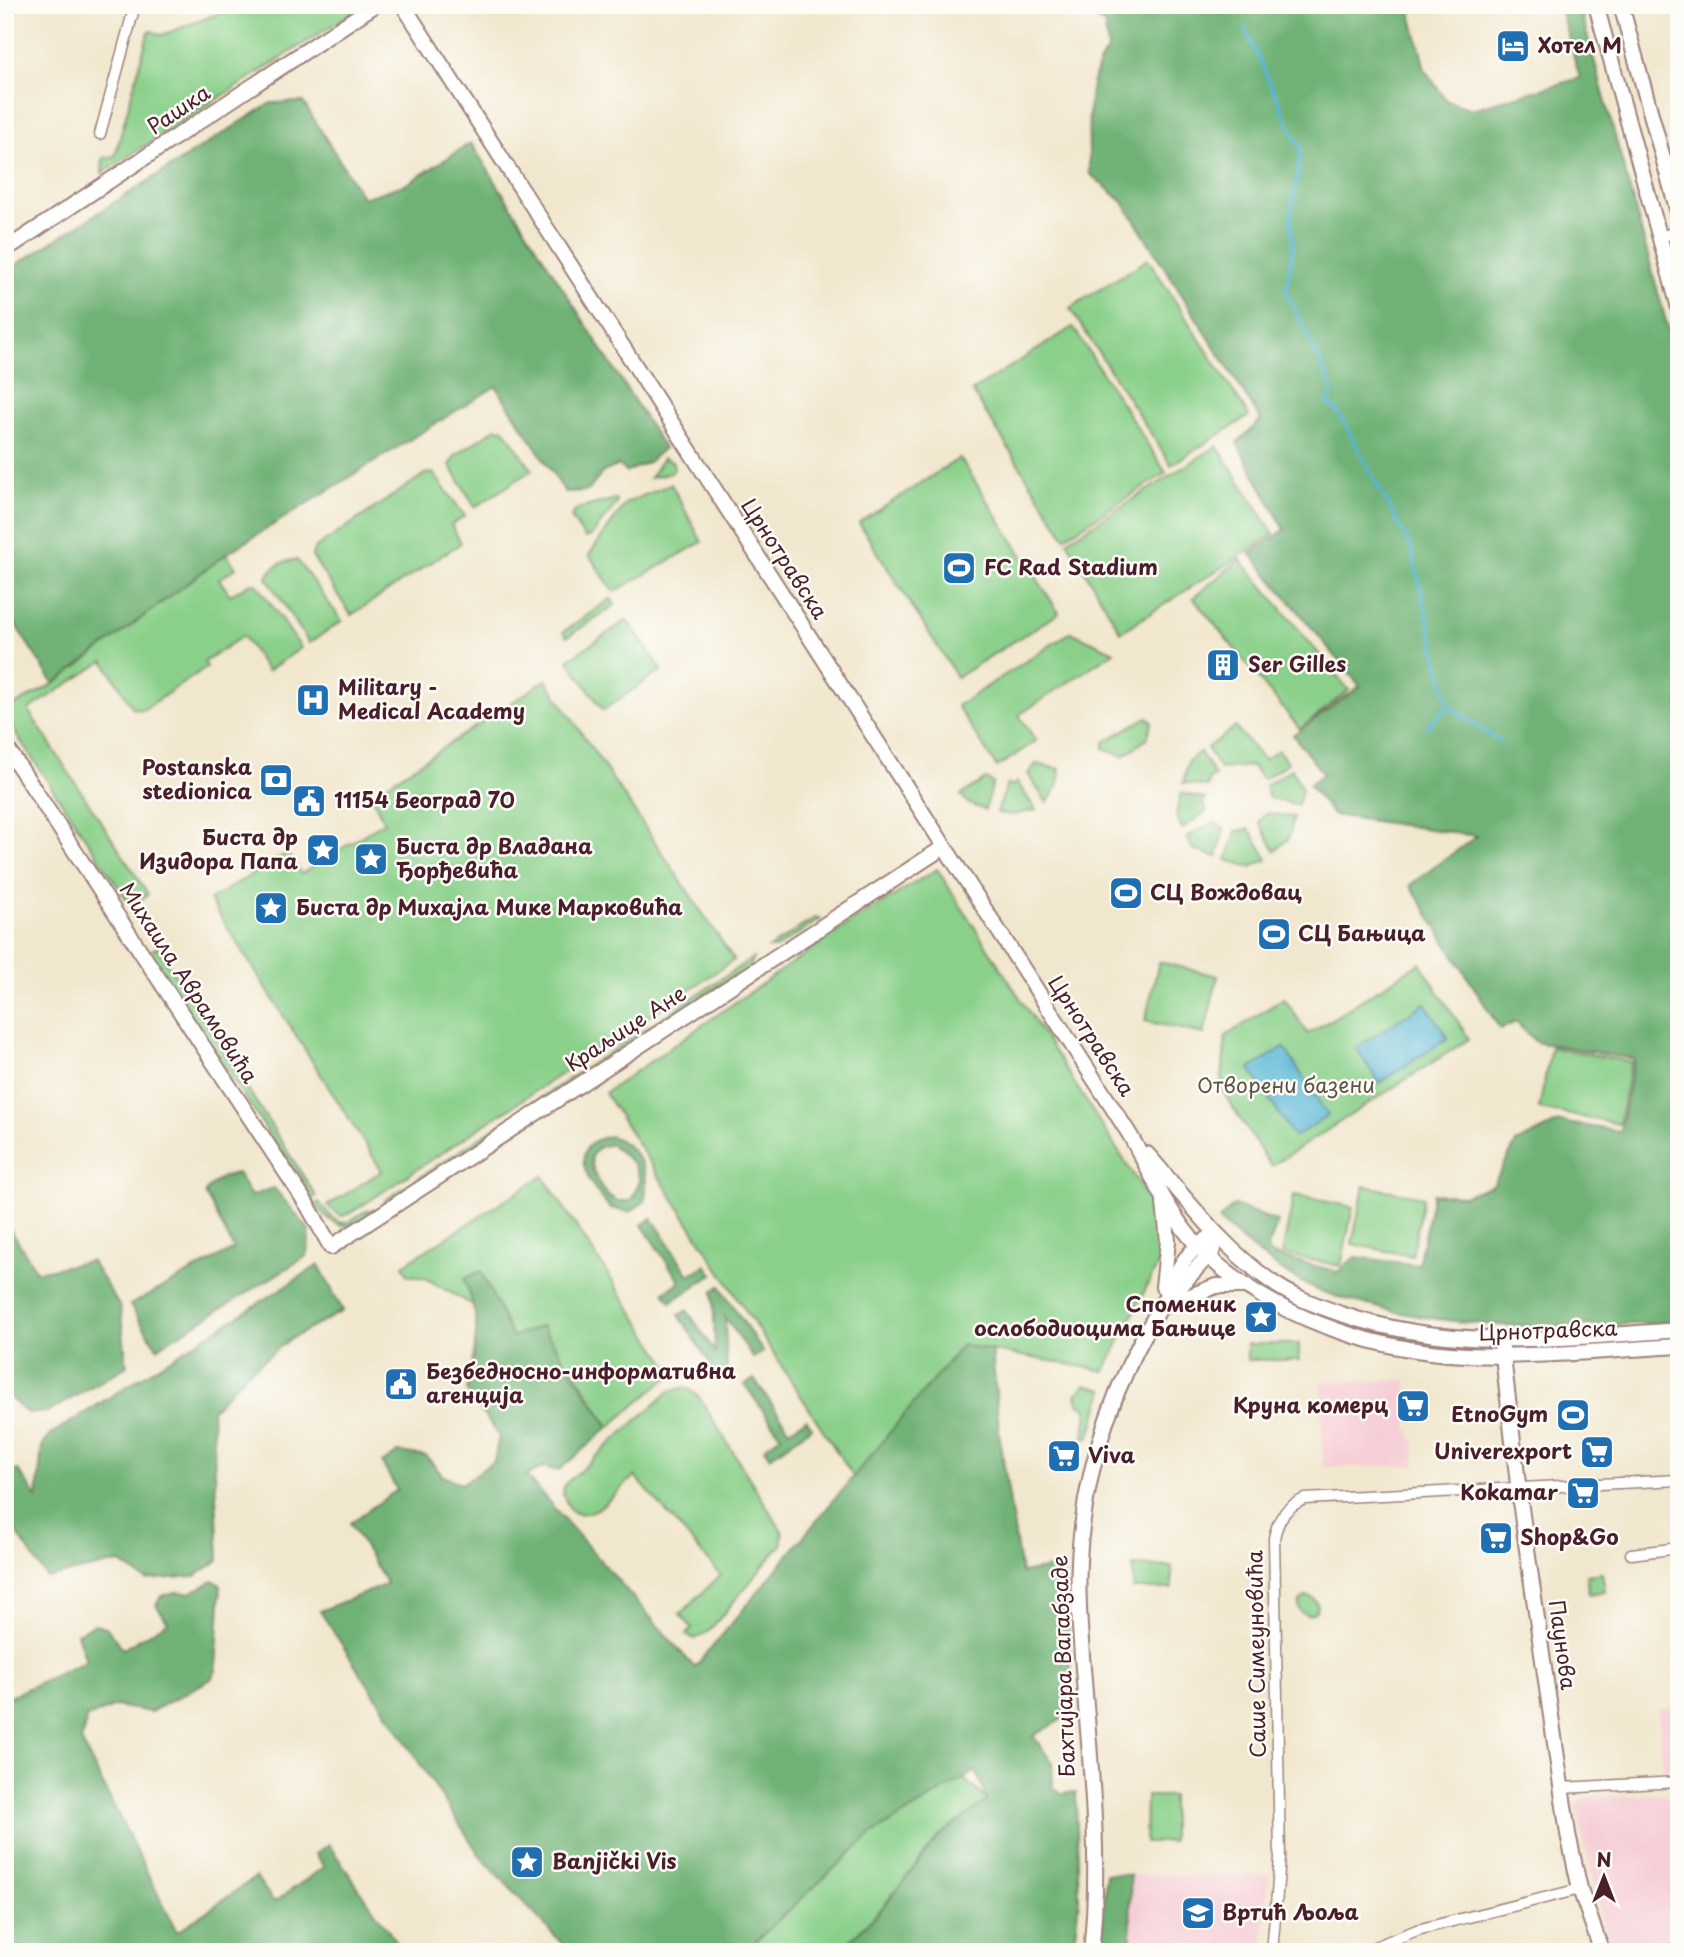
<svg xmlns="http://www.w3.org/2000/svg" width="1684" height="1957" font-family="'Playpen Sans',sans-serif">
	<rect width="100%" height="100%" fill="#fdfcf7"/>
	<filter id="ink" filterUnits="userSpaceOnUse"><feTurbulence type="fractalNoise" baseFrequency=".0143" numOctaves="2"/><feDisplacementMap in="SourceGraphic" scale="14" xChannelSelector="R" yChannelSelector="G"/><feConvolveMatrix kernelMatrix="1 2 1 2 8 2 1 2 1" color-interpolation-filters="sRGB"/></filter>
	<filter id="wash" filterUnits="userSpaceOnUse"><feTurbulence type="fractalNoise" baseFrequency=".00686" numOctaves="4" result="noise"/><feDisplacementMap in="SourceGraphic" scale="28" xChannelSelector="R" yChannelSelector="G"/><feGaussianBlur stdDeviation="1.57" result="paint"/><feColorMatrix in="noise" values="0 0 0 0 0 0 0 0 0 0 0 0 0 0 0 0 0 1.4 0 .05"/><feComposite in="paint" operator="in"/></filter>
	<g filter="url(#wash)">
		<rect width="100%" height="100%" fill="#f1e7ce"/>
		<g fill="#f6cfd6">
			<polygon points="1407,1380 1408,1431 1411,1431 1411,1439 1415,1440 1415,1466 1323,1467 1321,1382"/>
			<polygon points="1679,1708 1679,1769 1663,1770 1658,1710"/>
			<polygon points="1679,1794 1679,1952 1609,1952 1575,1804 1584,1797"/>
			<polygon points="1269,1874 1262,1952 1131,1952 1130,1875"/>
		</g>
		<g fill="#8ad08a" stroke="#6a785a" stroke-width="2">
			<polygon points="241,5 364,5 102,173 103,158 115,156 148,34 151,31 162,35"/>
			<polygon points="1148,259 1249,416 1171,465 1070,308"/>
			<polygon points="1073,327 1166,473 1065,537 972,391"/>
			<polygon points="496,428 504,429 532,470 475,507 450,465 455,456"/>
			<polygon points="1217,446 1274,534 1121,632 1067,541"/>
			<polygon points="663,458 673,462 674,469 671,473 650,478"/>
			<polygon points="960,458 1059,613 957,677 859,523"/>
			<polygon points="433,473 465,516 451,525 461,543 351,615 312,556 314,549 425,474"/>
			<polygon points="671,484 702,542 614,592 589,555 626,503"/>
			<polygon points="616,499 617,503 591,536 585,538 571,517 577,509"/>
			<polygon points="226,554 236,568 219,579 230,595 251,583 257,584 301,648 267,671 243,636 204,662 207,667 143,710 133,708 104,661 28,710 148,894 131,906 16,734 5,710 54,684"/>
			<polygon points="1240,559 1349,690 1300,729 1193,598"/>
			<path d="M 297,560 L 342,621 L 309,643 L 267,578 C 271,566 285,560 297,560 Z"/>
			<polygon points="611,599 615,605 567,637 563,632"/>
			<polygon points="627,620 662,670 603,710 568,660"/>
			<polygon points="1071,632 1114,652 1019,715 1036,741 997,767 957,706"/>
			<polygon points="546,680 734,960 349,1214 341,1216 327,1206 382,1171 210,900 287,853 301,874 384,822 371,795"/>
			<polygon points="1147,717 1152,722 1147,739 1123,756 1104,748 1104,742"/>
			<polygon points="1235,727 1264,760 1278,750 1288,763 1263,779 1252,766 1220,769 1207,748"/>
			<polygon points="1200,752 1215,776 1209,779 1208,787 1183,783 1188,761"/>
			<polygon points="1036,764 1060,769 1058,786 1047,803 1028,774"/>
			<polygon points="1292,769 1302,789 1298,805 1269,798 1265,786"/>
			<polygon points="986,779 993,783 985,810 969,804 961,795"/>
			<polygon points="1017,782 1036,810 1012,815 997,813 1007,784 1012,786"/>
			<polygon points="1181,793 1205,799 1203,804 1207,811 1182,829 1176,815"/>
			<polygon points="1265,813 1294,817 1288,839 1275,851 1259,822"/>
			<polygon points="1214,822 1224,829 1217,857 1193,850 1187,837"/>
			<polygon points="1249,829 1268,859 1251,867 1227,860 1236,831"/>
			<polygon points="937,869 1147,1196 1160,1234 1160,1260 1105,1371 962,1345 854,1478 605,1093 845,926"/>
			<polygon points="815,918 821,919 776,948 769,948"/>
			<polygon points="157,947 316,1196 312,1199 149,952"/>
			<polygon points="753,958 751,966 384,1205 385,1200"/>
			<polygon points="1159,962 1218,976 1204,1034 1145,1021"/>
			<polygon points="1420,963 1469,1039 1271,1166 1221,1089 1226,1036 1284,998 1308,1034"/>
			<polygon points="1551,1047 1631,1062 1619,1124 1539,1109"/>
			<polygon points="543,1176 673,1373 609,1427 574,1370 512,1338 481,1272 464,1279 476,1307 425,1278 408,1275 403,1265"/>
			<polygon points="1364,1186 1423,1197 1412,1256 1352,1244"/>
			<polygon points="1294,1195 1353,1207 1341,1266 1282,1254"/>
			<path d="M 319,1202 C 351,1246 352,1205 379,1210 C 347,1232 342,1233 314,1205 Z"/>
			<path d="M 1231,1262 C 1301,1314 1385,1341 1473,1347 L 1473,1350 C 1380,1342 1304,1321 1229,1264 Z"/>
			<polygon points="1679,1336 1679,1339 1531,1348 1531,1345"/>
			<rect x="1247" y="1344" width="52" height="16"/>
			<polygon points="1085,1385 1104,1390 1089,1438 1084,1437 1087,1409 1078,1403 1076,1395"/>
			<path d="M 686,1387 L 699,1397 L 783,1533 L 781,1545 L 709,1631 L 695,1639 L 686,1634 L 692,1628 L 680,1614 L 721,1575 L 635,1476 C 617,1489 596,1523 571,1511 L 563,1495 L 564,1485 L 670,1391 Z"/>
			<polygon points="1133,1566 1172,1567 1172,1589 1133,1589"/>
			<polygon points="1602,1573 1605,1591 1589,1594 1586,1575"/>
			<circle cx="1308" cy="1606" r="9"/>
			<polygon points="963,1778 988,1801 940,1835 882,1908 839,1952 744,1952 869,1836"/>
			<polygon points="1146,1796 1172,1796 1172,1842 1145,1842"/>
		</g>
		<g fill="#6fb276" stroke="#5c6850" stroke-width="2" fill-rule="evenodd">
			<path d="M 1081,5 L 1409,5 L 1425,70 L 1447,101 L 1472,109 L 1580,78 L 1559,5 L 1579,5 L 1679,369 L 1679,1322 C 1572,1327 1469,1333 1365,1304 C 1347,1299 1326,1295 1309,1286 C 1276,1269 1246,1245 1219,1220 L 1234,1205 L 1278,1222 L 1267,1250 L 1270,1254 L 1338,1272 L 1355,1257 L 1418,1265 L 1433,1194 L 1463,1196 L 1493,1185 L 1516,1143 L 1559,1122 L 1620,1131 L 1634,1059 L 1536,1042 L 1516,1022 L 1500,1029 L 1410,885 L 1477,836 L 1333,815 L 1309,785 L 1323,774 L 1293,735 L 1360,686 L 1250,553 L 1285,530 L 1237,443 L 1261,420 L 1123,202 L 1089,173 C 1090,132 1082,82 1108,49 L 1105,25 Z"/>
			<polygon points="303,102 363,198 407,184 471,143 664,448 647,463 626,472 619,465 603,472 588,491 565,492 496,386 226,554 54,684 5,609 5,272 271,103"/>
			<path d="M 610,1136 C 639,1147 651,1172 644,1202 L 630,1212 L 610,1208 C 590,1186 562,1145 610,1136 ZM 611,1144 L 634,1164 L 640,1181 L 631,1200 C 607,1208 592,1176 591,1156 L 599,1147 Z"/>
			<path d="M 237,1173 L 251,1196 L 274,1188 L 310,1231 L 307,1256 L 157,1348 L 130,1305 L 234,1249 L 205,1193 C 214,1180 222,1176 237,1173 Z"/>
			<polygon points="652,1218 689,1275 706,1265 713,1274 671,1302 664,1292 680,1282 642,1225"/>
			<polygon points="8,1226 37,1272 91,1261 120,1307 127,1366 48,1412 27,1413 11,1399 5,1385 5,1227"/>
			<polygon points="319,1265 343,1311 290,1339 246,1374 212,1410 219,1560 195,1576 146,1580 119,1562 47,1578 5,1515 5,1470 18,1470 37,1498 42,1446 50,1435"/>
			<path d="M 481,1271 L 512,1337 L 542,1326 L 609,1427 L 558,1471 L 543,1467 L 526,1476 L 695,1668 L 962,1345 L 992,1350 L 1000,1441 L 1021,1573 L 1064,1566 L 1073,1713 L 1033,1736 L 1052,1762 L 1053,1787 L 1061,1794 L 1076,1792 L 1079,1900 L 1073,1952 L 839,1952 L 882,1908 L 940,1835 L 987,1801 L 976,1771 L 869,1836 L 744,1952 L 570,1952 L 481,1857 L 320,1611 L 387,1584 L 350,1523 L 397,1490 L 382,1463 L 398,1452 L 426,1456 L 443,1476 L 462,1484 L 494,1461 L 499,1436 L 467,1391 C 475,1344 484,1324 464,1279 Z"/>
			<polygon points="720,1286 763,1352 753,1358 725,1317 727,1378 721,1381 679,1315 687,1310 715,1352 713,1291"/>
			<polygon points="754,1379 790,1430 806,1419 812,1427 770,1457 764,1448 781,1436 745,1385"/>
			<polygon points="213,1581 221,1585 216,1670 211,1679 151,1712 115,1706 87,1718 81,1741 177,1932 256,1877 274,1902 324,1867 315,1854 329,1845 403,1952 5,1952 5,1699 86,1661 77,1633 95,1624 106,1627 123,1649 168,1622 156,1605 162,1596 175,1592 189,1593"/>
			<polygon points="1106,1874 1130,1875 1131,1952 1100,1952"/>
		</g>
		<g fill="#56b6d4" stroke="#506a80" stroke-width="2">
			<polygon points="1425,1003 1448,1038 1379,1083 1356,1048"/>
			<polygon points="1284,1047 1328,1116 1294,1137 1250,1069"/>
		</g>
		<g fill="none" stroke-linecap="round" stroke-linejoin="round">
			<g stroke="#56b6d4" stroke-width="3.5">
				<polyline points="1233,5 1234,10"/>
				<polyline points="1245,29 1301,150 1291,216 1293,250 1286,291 1331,385 1332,393 1328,405 1335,408 1344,422 1411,548 1449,706 1500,742"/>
				<polyline points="1427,727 1448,706"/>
			</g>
		</g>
	</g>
	<g filter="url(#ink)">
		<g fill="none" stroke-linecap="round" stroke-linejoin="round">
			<g stroke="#9e837c" stroke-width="13">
				<g id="street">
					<polyline points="100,134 135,5"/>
					<polyline points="1660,237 1679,231"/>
					<polyline points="1631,1554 1679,1548"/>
					<polyline points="1561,1788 1679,1782"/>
					<path d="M 1272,1952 L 1280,1858 L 1274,1538 C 1278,1519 1286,1506 1305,1499 L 1679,1480"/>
					<polyline points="1362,1952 1417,1930 1580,1889"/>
				</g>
			</g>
			<g stroke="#9e837c" stroke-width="18">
				<g id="secondary">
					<path d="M 403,5 L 1130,1135 C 1150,1171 1168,1213 1196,1244 C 1262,1314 1372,1351 1466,1355 C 1537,1358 1608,1350 1679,1346"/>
					<polyline points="1596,5 1679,308"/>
					<polyline points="1621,5 1679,216"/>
					<polyline points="5,250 375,5"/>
					<polyline points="5,745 308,1206 331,1247 944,847"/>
					<path d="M 1147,1154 C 1186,1198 1220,1245 1269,1280 C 1290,1296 1316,1305 1341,1314 C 1454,1352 1563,1338 1679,1330"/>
					<polyline points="1163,1287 1168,1241 1164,1203"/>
					<polyline points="1172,1303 1216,1286 1247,1286"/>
					<polyline points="1162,1307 1214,1249"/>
					<polyline points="1502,1348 1520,1501 1568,1834 1580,1889 1602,1952"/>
					<path d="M 1091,1952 C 1101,1862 1091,1770 1084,1681 C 1080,1630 1075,1578 1082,1527 C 1091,1451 1118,1378 1157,1313 C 1180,1275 1173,1260 1215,1234"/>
				</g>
			</g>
			<use href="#street" stroke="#fff" stroke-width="10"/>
			<use href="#secondary" stroke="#fff" stroke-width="14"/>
		</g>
	</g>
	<defs>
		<g id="hotel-square" transform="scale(1.75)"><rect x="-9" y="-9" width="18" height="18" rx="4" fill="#1f6fb2" stroke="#fdfcf7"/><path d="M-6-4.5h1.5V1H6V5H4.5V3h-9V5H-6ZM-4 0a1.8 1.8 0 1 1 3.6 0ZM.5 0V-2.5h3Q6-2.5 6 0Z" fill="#fff"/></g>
		<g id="stadium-square" transform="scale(1.75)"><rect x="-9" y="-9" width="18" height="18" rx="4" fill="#1f6fb2" stroke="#fdfcf7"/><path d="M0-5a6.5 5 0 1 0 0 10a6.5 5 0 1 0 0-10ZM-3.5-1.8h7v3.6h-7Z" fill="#fff"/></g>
		<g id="building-square" transform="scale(1.75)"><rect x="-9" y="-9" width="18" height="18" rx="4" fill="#1f6fb2" stroke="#fdfcf7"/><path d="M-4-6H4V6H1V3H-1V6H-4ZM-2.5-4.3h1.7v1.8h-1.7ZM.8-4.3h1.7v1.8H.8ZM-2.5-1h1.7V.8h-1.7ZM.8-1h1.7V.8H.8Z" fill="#fff"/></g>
		<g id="hospital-square" transform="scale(1.75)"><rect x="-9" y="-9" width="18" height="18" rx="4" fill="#1f6fb2" stroke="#fdfcf7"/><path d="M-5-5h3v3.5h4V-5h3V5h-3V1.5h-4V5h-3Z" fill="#fff"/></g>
		<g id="bank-square" transform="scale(1.75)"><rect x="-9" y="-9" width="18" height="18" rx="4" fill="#1f6fb2" stroke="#fdfcf7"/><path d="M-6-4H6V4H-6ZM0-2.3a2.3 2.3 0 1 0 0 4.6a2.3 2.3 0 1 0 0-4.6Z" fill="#fff"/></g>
		<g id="civic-square" transform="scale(1.75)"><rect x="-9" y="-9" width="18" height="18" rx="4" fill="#1f6fb2" stroke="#fdfcf7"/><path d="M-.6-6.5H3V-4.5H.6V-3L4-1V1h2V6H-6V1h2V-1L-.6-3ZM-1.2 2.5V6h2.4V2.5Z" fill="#fff"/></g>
		<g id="sight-square" transform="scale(1.75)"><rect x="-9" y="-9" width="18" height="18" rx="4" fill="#1f6fb2" stroke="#fdfcf7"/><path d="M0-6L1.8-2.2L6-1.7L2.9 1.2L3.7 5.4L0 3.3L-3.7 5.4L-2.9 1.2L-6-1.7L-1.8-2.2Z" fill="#fff"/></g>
		<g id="supermarket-square" transform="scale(1.75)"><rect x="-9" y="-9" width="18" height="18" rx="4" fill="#1f6fb2" stroke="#fdfcf7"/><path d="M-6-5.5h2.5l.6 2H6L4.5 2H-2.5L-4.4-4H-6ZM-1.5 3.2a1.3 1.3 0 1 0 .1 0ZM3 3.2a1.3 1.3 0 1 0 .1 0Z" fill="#fff"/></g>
		<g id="school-square" transform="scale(1.75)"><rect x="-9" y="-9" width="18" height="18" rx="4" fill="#1f6fb2" stroke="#fdfcf7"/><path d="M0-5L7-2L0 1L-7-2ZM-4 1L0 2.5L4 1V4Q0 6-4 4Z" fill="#fff"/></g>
	</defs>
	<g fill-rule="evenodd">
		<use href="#hotel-square" x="1513" y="46"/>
		<use href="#stadium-square" x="959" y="568"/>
		<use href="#building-square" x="1223" y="665"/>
		<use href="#hospital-square" x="313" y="700"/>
		<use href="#bank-square" x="276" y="780"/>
		<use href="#civic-square" x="309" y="801"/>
		<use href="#sight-square" x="323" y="850"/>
		<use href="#sight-square" x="371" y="859"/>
		<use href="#stadium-square" x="1126" y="893"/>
		<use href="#sight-square" x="271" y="908"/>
		<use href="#stadium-square" x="1274" y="934"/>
		<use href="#sight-square" x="1261" y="1317"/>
		<use href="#civic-square" x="401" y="1384"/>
		<use href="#supermarket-square" x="1413" y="1406"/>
		<use href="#stadium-square" x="1573" y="1415"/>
		<use href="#supermarket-square" x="1597" y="1452"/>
		<use href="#supermarket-square" x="1064" y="1456"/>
		<use href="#supermarket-square" x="1583" y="1493"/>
		<use href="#supermarket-square" x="1496" y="1538"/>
		<use href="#sight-square" x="527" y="1862"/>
		<use href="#school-square" x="1198" y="1913"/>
	</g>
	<g text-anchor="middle" stroke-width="5" stroke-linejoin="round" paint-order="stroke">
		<g font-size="21" font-weight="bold" fill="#4a1f2b" stroke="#fdfcf7" text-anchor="start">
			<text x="1538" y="53">Хотел М</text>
			<text x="984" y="575">FC Rad Stadium</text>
			<text x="1248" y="672">Ser Gilles</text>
			<text x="338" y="695">Military -<tspan x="338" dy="24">Medical Academy</tspan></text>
			<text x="252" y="775" text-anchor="end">Postanska<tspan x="252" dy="24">stedionica</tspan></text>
			<text x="334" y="808">11154 Београд 70</text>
			<text x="298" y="845" text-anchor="end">Биста др<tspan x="298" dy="24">Изидора Папа</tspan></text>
			<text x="396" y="854">Биста др Владана<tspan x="396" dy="24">Ђорђевића</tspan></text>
			<text x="1150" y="900">СЦ Вождовац</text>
			<text x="296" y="915">Биста др Михајла Мике Марковића</text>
			<text x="1298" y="941">СЦ Бањица</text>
			<text x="1236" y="1312" text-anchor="end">Споменик<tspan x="1236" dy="24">ослободиоцима Бањице</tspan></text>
			<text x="426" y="1379">Безбедносно-информативна<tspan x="426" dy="24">агенција</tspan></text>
			<text x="1388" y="1413" text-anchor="end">Круна комерц</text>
			<text x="1548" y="1422" text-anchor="end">EtnoGym</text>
			<text x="1572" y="1459" text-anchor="end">Univerexport</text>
			<text x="1088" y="1463">Viva</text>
			<text x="1558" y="1500" text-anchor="end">Kokamar</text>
			<text x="1520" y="1545">Shop&amp;Go</text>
			<text x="552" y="1869">Banjički Vis</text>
			<text x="1222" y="1920">Вртић Љоља</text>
		</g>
		<g font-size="21" fill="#4a1f2b" stroke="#fdfcf7">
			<text transform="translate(179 110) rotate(-34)" y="7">Рашка</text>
			<text transform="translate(784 559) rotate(57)" y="7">Црнотравска</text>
			<text transform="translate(188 983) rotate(57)" y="7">Михаила Аврамовића</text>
			<text transform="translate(626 1029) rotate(-33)" y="7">Краљице Ане</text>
			<text transform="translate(1091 1036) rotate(57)" y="7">Црнотравска</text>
			<text transform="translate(1548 1331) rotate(-2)" y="7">Црнотравска</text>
			<text transform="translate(1562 1645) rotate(82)" y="7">Паунова</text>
			<text transform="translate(1257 1654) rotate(-91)" y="7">Саше Симеуновића</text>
			<text transform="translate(1064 1666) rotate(-92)" y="7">Бахтијара Вагабзаде</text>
		</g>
		<g font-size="21" fill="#5d5448" stroke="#fdfcf7">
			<text x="1286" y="1093">Отворени базени</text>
		</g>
	</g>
	<rect width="1684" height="1957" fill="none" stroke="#fdfcf7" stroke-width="28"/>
	<g transform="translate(1604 1877)" stroke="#fdfcf7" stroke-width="5" paint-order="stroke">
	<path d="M0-5L12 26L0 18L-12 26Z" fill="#4a1f2b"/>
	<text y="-10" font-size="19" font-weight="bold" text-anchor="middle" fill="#4a1f2b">N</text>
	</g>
</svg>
